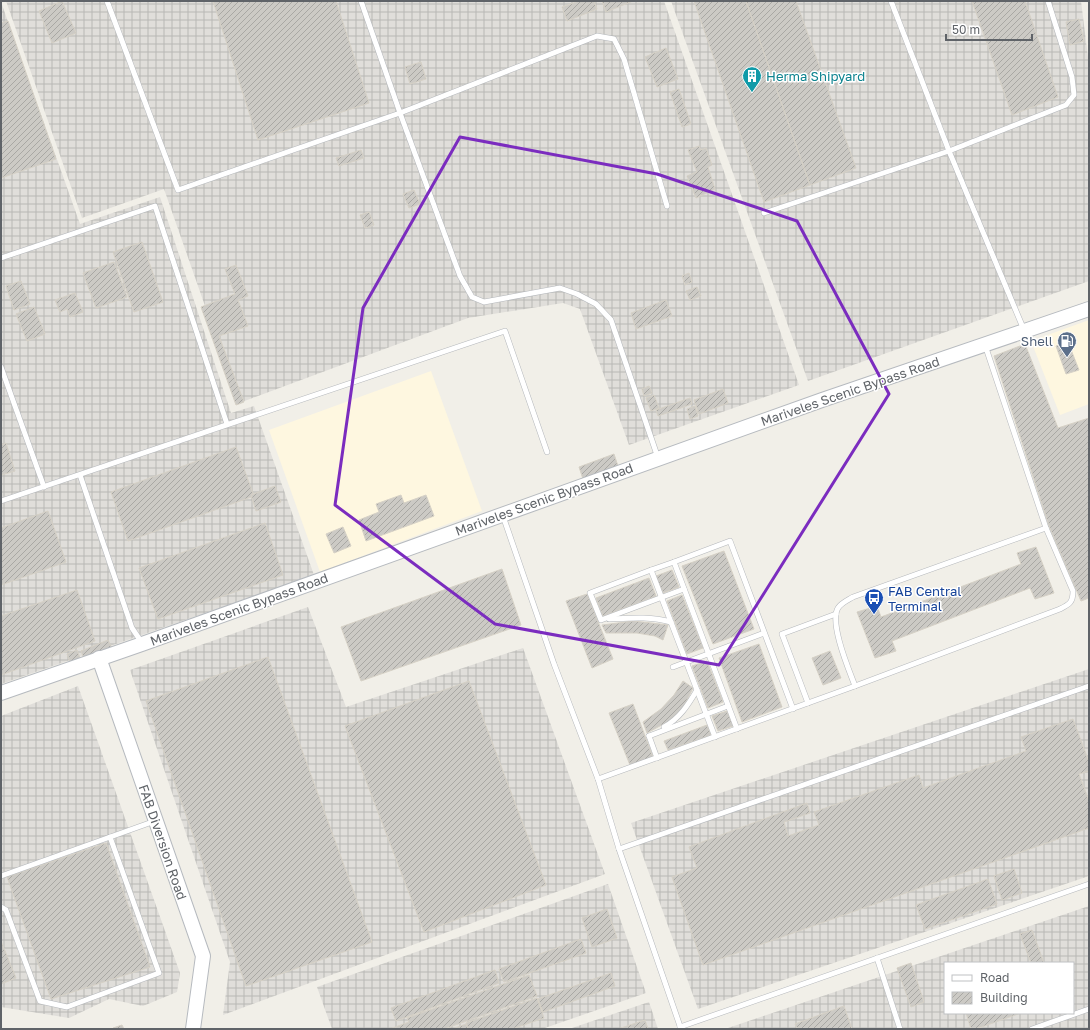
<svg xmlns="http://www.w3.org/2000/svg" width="1090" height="1030" font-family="'Golos Text',sans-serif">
	<defs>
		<pattern id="industrial-grid" width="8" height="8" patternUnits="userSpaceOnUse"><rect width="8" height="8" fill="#e0deda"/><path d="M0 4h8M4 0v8" fill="none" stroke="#b9b8b5"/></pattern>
		<pattern id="building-hatch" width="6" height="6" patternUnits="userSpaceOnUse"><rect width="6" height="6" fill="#cccac5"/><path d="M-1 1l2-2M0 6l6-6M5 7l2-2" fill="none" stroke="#a9a8a4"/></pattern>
	</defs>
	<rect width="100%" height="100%" fill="#f1efe8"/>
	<g fill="#fef7e0">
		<polygon points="1089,320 1089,404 1060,415 1031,341"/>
		<polygon points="431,371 482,511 320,572 269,430"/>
	</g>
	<g fill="url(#industrial-grid)" fill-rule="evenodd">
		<polygon points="6,1 664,1 799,385 629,445 580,309 563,303 468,318 239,403 164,189 82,218"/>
		<polygon points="671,1 1081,1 1089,65 1089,281 808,381"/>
		<polygon points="1,2 80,224 160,197 231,413 254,406 314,575 1,684"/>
		<polygon points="308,607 346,707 523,648 605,874 223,1015 230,962 130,670"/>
		<polygon points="1089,669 1089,876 698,1009 631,823"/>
		<polygon points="78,686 180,973 177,992 143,1006 109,999 69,1018 1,1007 1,716"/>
		<polygon points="608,884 646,993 542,1029 332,1029 317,987"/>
		<path d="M 1089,906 L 1089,1029 L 725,1029 ZM 945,963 L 1073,963 L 1073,1013 L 945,1013 Z"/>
		<polygon points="649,1002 658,1029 569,1029"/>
	</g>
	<g fill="url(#building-hatch)" stroke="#d6d1c6">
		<polygon points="62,1 76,33 52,43 39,11"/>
		<polygon points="213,1 336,1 369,103 258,140"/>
		<polygon points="579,1 594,1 597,9 567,21 562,7"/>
		<polygon points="602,1 633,1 606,12"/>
		<polygon points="694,1 746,1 810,185 764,202"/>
		<polygon points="746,1 796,1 856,168 810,185"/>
		<polygon points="972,1 1025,1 1058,97 1012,115"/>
		<polygon points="1079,19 1084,41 1070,45 1066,22"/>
		<polygon points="8,21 56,159 1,178 1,23"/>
		<polygon points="666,48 678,79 657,87 645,57"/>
		<polygon points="421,62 426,79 410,84 405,67"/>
		<polygon points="679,89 691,124 682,127 670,92"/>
		<polygon points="699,146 701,150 706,148 712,165 708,167 715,189 696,198 687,176 697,172 688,150"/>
		<polygon points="361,150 364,158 339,166 336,158"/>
		<polygon points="414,190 420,204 409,208 403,194"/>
		<polygon points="369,212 374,225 365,228 360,215"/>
		<polygon points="142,242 163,302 134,312 113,252"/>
		<polygon points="114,262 127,297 96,308 83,273"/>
		<polygon points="236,265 248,296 238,300 248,326 219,336 244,402 236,405 201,307 235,294 225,269"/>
		<polygon points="689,273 692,282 685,285 682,276"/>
		<polygon points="21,281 30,304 14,310 6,286"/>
		<polygon points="697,287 701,296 690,300 686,291"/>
		<polygon points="75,293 83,312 70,317 67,309 60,312 55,300"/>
		<polygon points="666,300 672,316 636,329 631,313"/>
		<polygon points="34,307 45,334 27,341 16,314"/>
		<polygon points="1068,342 1079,370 1066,374 1056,346"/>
		<polygon points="1025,344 1058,428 1089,418 1089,598 1081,601 1049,526 994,356"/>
		<polygon points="649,386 652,393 644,396 642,389"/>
		<polygon points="723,389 728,403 699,414 694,400"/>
		<polygon points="654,395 659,408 651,411 646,398"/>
		<polygon points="690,398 692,404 658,416 656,410"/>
		<polygon points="695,406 698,416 690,419 687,409"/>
		<polygon points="6,443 15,471 1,475 1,445"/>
		<polygon points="236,447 254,496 128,541 111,492"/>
		<polygon points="614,454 618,466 583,479 579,467"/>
		<polygon points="275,486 281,502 256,511 251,495"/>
		<polygon points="401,495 404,503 426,495 434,516 366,541 359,520 379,512 376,504"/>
		<polygon points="48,511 66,562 1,585 1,528"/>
		<polygon points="265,523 283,575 158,619 139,568"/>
		<polygon points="343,527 351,546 334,553 326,534"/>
		<polygon points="1036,547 1054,593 1035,599 1030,588 892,641 896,651 875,658 857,612 877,606 881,617 1021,564 1017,553"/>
		<polygon points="724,551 754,629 713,644 682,566"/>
		<polygon points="502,569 521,625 361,681 341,627"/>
		<polygon points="672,570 679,587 663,593 656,576"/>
		<polygon points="649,578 656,596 603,616 596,598"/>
		<polygon points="77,590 95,641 1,675 1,616"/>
		<polygon points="587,594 613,659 592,668 566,601"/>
		<polygon points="682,595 703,648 687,654 667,601"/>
		<polygon points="634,621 668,625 663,640 655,636 637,633 606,633 602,625"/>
		<polygon points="108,640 113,650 85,662 81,651"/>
		<polygon points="759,644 782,707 742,722 719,658"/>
		<polygon points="77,650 80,658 70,662 67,654"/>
		<polygon points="830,651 841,678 823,685 812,658"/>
		<polygon points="268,657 372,942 246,986 146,701"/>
		<polygon points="707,661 723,702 708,708 692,666"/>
		<polygon points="469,681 546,885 424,932 345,726"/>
		<polygon points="683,681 693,688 684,706 669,721 647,733 643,722 661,709 674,695"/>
		<polygon points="633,704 653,757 630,765 609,713"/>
		<polygon points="727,711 733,726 718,731 712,716"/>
		<polygon points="1073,719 1089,762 1089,771 1079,774 1089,801 1089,828 703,965 672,877 697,868 689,847 807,803 810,813 784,822 788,836 819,825 814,812 919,775 923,788 1026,751 1021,737"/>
		<polygon points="707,725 711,735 668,750 664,741"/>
		<polygon points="106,843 150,967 51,999 7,877"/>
		<polygon points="1014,869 1022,893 1002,900 994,876"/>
		<polygon points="988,879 997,904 925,929 916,905"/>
		<polygon points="607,909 617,938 592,947 582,918"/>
		<polygon points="1032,930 1044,963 1031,963 1020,934"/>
		<polygon points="581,939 586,953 504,982 499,969"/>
		<polygon points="1,941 16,978 1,984"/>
		<polygon points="911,963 924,1002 911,1007 897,968"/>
		<polygon points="495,970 499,983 396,1021 391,1008"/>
		<polygon points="611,973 615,986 543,1012 538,999"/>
		<polygon points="529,975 537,996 444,1029 390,1029 409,1022 407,1018"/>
		<polygon points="537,998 544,1018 512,1029 468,1029 466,1023"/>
		<polygon points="844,1006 852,1029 797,1029 795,1024"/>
		<polygon points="966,1013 1021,1013 976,1029 971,1029"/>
		<polygon points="645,1020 648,1029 618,1029"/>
		<polygon points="466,1024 468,1029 452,1029"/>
		<polygon points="122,1025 124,1029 114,1029 113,1028"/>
	</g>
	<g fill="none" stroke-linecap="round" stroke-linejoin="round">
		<g stroke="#b5b8bc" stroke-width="6">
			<g id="lane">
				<polyline points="107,1 178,190 400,113 460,276 472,297 484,302 560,288 577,294 596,304 611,320 658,458"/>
				<polyline points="361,1 400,113 597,36 614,39 624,59 667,206"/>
				<polyline points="891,1 949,151 1024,330"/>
				<polyline points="764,213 949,151 1066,105 1074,95 1072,77 1048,1"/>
				<polyline points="1,258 155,206 227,424"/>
				<polyline points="1,367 44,487"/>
				<polyline points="80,475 132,628 142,643"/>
				<polyline points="1,501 505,331 547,452"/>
				<polyline points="503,516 554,664 598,779 619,849 681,1029"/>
				<polyline points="674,562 651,570 715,737"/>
				<polyline points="651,570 590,593 601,620 684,589"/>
				<path d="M 609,619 C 630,618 650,616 671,622"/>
				<polyline points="673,667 764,633"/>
				<path d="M 855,686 C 849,670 829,623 838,608 C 841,603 848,600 853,597 L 1046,528"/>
				<polyline points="808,703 782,634 836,614"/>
				<path d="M 664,727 C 680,718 688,705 697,690"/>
				<polyline points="737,729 674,562 730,541 793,709"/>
				<polyline points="649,736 728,706"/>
				<polyline points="649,736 657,758"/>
				<path d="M 598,779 L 855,686 L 1060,609 C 1070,604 1073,602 1073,591 L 1046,528 L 985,345"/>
				<polyline points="619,849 1089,686"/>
				<polyline points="1,876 155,821"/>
				<polyline points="1,907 6,910 40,1001 67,1007 159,973 110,837"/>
				<polyline points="877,958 900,1029"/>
				<polyline points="680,1027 1089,884"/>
				<polyline points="1032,1029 1089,1009"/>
			</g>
		</g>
		<g stroke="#b6babf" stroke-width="16">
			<g id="secondary">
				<polyline points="99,658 203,956 193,1029"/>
				<polyline points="1,693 142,644 822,400 1089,309"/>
			</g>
		</g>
		<use href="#lane" stroke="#fff" stroke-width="5"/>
		<use href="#secondary" stroke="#fff" stroke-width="14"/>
	</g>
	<path fill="none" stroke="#7b2cbf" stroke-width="3" stroke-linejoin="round" d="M 460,137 L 657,174 L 797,221 L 889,394 L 719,665 L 495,624 L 335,505 L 363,308 Z"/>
	<defs>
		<g id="building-pin" transform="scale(1)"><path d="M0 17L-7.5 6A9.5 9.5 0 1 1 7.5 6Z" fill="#0f9aa8" stroke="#fff"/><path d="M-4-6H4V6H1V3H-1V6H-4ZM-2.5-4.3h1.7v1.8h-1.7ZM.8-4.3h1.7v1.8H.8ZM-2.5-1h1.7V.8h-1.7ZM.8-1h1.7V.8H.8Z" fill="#fff"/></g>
		<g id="fuel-pin" transform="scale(1)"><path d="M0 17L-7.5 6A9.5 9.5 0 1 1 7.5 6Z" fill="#5c6f8a" stroke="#fff"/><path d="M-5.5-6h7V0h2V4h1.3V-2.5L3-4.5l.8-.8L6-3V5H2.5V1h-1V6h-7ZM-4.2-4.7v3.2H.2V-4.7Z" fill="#fff"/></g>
		<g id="bus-pin" transform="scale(1)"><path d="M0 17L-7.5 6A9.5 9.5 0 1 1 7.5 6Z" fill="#1a4fb4" stroke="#fff"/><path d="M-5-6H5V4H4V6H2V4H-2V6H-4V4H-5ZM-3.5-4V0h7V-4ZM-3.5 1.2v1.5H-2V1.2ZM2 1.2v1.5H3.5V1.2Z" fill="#fff"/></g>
	</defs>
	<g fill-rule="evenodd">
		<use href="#building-pin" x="752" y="76"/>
		<use href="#fuel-pin" x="1067" y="341"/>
		<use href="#bus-pin" x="874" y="598"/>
	</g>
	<g text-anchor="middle" stroke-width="3" stroke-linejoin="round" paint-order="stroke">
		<g font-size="13" fill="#0d838f" stroke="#fff" text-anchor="start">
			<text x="766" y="81">Herma Shipyard</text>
		</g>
		<g font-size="13" fill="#4e5e75" stroke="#fff" text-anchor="end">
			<text x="1053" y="346">Shell</text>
		</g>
		<g font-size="13" fill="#5f6368" stroke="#fff">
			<text transform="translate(850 391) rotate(-19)" y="5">Mariveles Scenic Bypass Road</text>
			<text transform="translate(544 499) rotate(-20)" y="5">Mariveles Scenic Bypass Road</text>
			<text transform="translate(239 609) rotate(-20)" y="5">Mariveles Scenic Bypass Road</text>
			<text transform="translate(163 842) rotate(71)" y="5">FAB Diversion Road</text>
		</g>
		<g font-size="13" fill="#164399" stroke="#fff" text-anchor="start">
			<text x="888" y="596">FAB Central<tspan x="888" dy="15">Terminal</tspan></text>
		</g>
	</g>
	<rect width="1090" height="1030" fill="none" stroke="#5f6368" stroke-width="4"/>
	<rect x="944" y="962" width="130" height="52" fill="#ffffff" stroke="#bfc1c3"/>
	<rect x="952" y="975" width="20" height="6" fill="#ffffff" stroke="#bfc1c3"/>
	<text x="980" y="982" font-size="12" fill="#5f6368">Road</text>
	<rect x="952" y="992" width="20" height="12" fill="url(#building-hatch)" stroke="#bfc1c3"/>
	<text x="980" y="1002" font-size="12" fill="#5f6368">Building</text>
	<path d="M946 34v6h86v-6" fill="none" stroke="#5f6368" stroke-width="2"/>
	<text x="952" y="34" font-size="12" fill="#5f6368" stroke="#ffffff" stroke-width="3" paint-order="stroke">50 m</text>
</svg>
